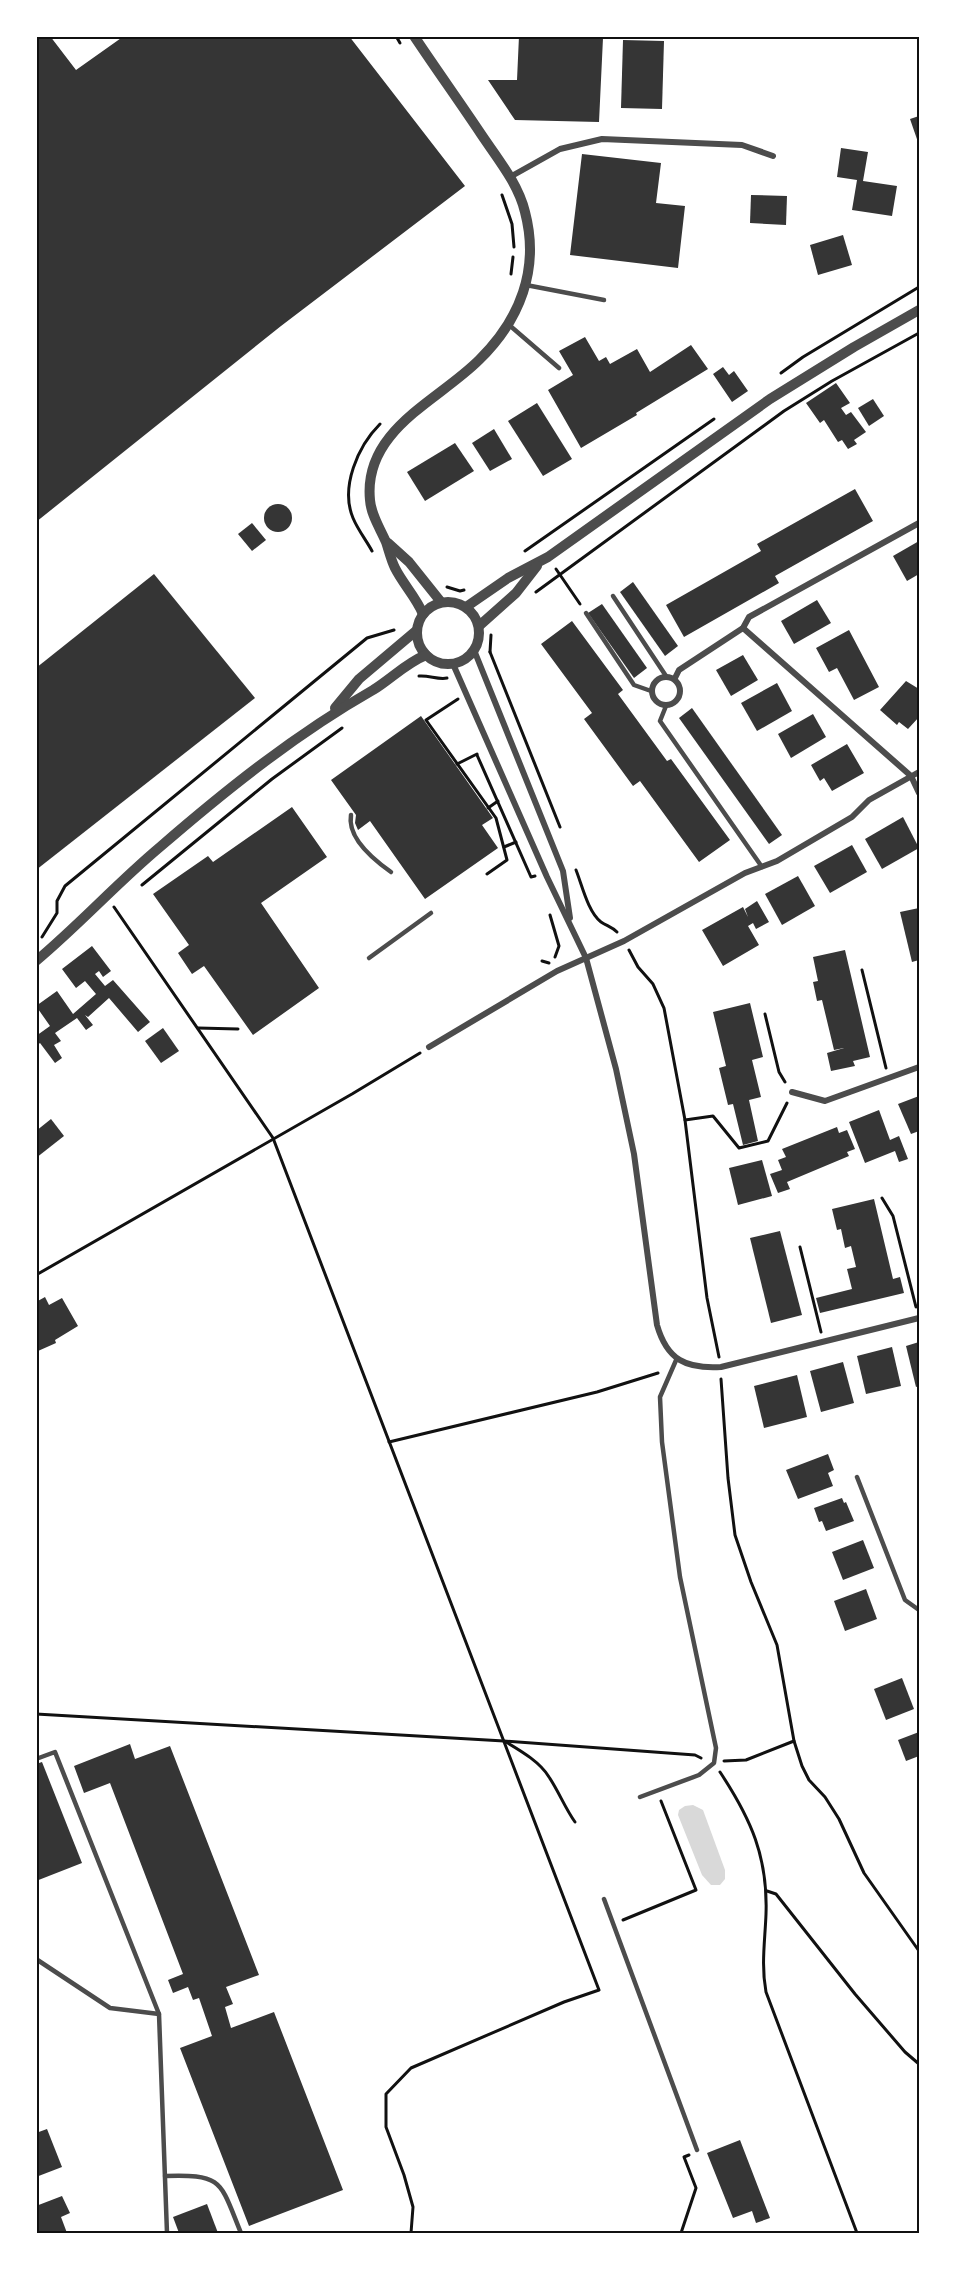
<svg xmlns="http://www.w3.org/2000/svg" width="955" height="2269" font-family="Inter,sans-serif">
	<rect width="100%" height="100%" fill="#fff"/>
	<polygon fill="#d9d9d9" points="693,1805 703,1810 725,1870 725,1879 720,1885 711,1885 702,1875 678,1815 679,1810 685,1806"/>
	<g fill="#353535">
		<polygon points="36,36 50,36 76,70 124,36 349,36 465,186 281,326 36,522"/>
		<polygon points="519,36 603,38 599,122 515,120 488,80 517,80"/>
		<polygon points="623,40 664,41 662,109 621,108"/>
		<polygon points="919,116 919,145 910,119"/>
		<polygon points="841,148 868,152 863,181 897,186 892,216 852,210 857,180 837,177"/>
		<polygon points="582,154 661,163 656,203 685,206 678,268 570,255"/>
		<polygon points="751,195 787,196 786,225 750,223"/>
		<polygon points="843,235 852,265 818,275 810,245"/>
		<polygon points="585,337 599,361 606,357 610,364 637,349 650,372 691,345 708,369 636,413 637,415 581,448 548,390 573,375 559,351"/>
		<polygon points="723,367 729,375 734,371 748,391 732,402 713,374"/>
		<polygon points="836,383 850,403 841,408 846,415 851,412 866,432 854,440 857,444 848,449 842,440 838,442 824,420 820,423 806,403"/>
		<polygon points="873,399 884,416 869,426 858,408"/>
		<polygon points="537,403 572,459 543,476 508,421"/>
		<polygon points="494,429 512,459 490,471 472,443"/>
		<polygon points="455,443 474,471 425,501 407,472"/>
		<polygon points="855,489 873,521 775,576 779,583 684,637 666,605 761,551 757,544"/>
		<circle cx="278" cy="518" r="14"/>
		<polygon points="252,523 266,540 252,551 238,534"/>
		<polygon points="919,541 919,574 907,581 893,556"/>
		<polygon points="154,574 255,698 36,870 36,668"/>
		<polygon points="633,582 678,646 665,656 620,592"/>
		<polygon points="817,600 831,623 794,644 781,621"/>
		<polygon points="602,604 647,668 634,678 588,613"/>
		<polygon points="572,621 623,690 618,694 667,761 671,759 730,840 699,862 640,781 633,786 584,719 592,713 541,644"/>
		<polygon points="849,630 879,687 854,700 837,668 829,672 816,648"/>
		<polygon points="743,655 758,680 731,696 716,670"/>
		<polygon points="906,681 919,689 919,717 908,729 899,722 897,725 880,710"/>
		<polygon points="777,683 792,711 757,731 741,703"/>
		<polygon points="692,708 782,835 769,844 679,718"/>
		<polygon points="813,714 826,737 791,758 778,734"/>
		<polygon points="421,716 493,818 482,825 498,848 425,899 370,821 358,830 355,823 356,815 331,780"/>
		<polygon points="847,744 864,773 832,791 824,778 820,781 811,765"/>
		<polygon points="292,807 327,857 261,903 319,988 253,1035 204,966 192,974 178,953 189,945 153,894 208,856 213,862"/>
		<polygon points="903,817 919,848 882,869 865,839"/>
		<polygon points="852,845 867,872 830,893 814,866"/>
		<polygon points="798,876 815,906 782,925 765,894"/>
		<polygon points="757,901 769,922 756,929 753,923 748,926 759,945 723,966 702,930 743,907 748,917 745,909"/>
		<polygon points="919,908 919,960 912,962 900,912"/>
		<polygon points="92,946 111,971 103,977 99,971 95,974 105,986 113,980 150,1022 138,1032 109,998 88,1017 85,1015 93,1025 86,1030 77,1018 55,1033 61,1041 54,1045 62,1058 55,1063 40,1043 36,1046 36,1036 50,1026 36,1006 57,991 73,1014 96,994 85,981 76,988 62,969"/>
		<polygon points="845,950 870,1057 853,1061 855,1066 831,1071 827,1053 844,1048 834,1050 822,1000 817,1001 813,982 818,981 813,957"/>
		<polygon points="750,1003 763,1057 752,1060 761,1097 749,1100 758,1141 743,1145 733,1104 728,1105 719,1068 726,1066 713,1012"/>
		<polygon points="163,1028 179,1051 161,1063 145,1041"/>
		<polygon points="919,1096 919,1131 911,1134 898,1104"/>
		<polygon points="879,1110 890,1140 899,1136 908,1159 899,1162 895,1151 865,1163 849,1122"/>
		<polygon points="51,1119 64,1136 36,1158 36,1131"/>
		<polygon points="837,1127 839,1133 847,1130 855,1149 847,1152 849,1156 787,1182 790,1189 778,1193 770,1174 782,1170 778,1160 786,1157 782,1149"/>
		<polygon points="762,1160 772,1196 738,1205 729,1168"/>
		<polygon points="874,1199 893,1279 900,1277 904,1293 820,1313 816,1298 852,1289 847,1269 856,1267 851,1246 845,1248 841,1229 837,1230 832,1209"/>
		<polygon points="780,1231 802,1315 771,1323 750,1238"/>
		<polygon points="45,1297 49,1305 62,1298 78,1326 55,1340 56,1343 38,1351 36,1347 36,1302"/>
		<polygon points="919,1342 919,1386 916,1387 906,1346"/>
		<polygon points="892,1347 901,1386 866,1394 857,1356"/>
		<polygon points="843,1362 854,1403 821,1412 810,1371"/>
		<polygon points="797,1375 807,1417 764,1428 754,1386"/>
		<polygon points="828,1454 834,1470 828,1473 833,1486 798,1499 786,1470"/>
		<polygon points="842,1498 844,1503 846,1502 854,1521 826,1531 822,1521 819,1522 814,1508"/>
		<polygon points="863,1540 874,1568 843,1580 832,1552"/>
		<polygon points="866,1589 877,1619 845,1631 834,1601"/>
		<polygon points="902,1678 914,1709 886,1720 874,1689"/>
		<polygon points="919,1732 919,1756 906,1761 898,1740"/>
		<polygon points="130,1744 135,1759 170,1746 259,1975 226,1987 233,2004 225,2007 231,2028 274,2012 343,2190 249,2226 180,2048 212,2036 199,1998 193,2000 188,1987 173,1993 168,1980 183,1974 110,1783 84,1793 74,1766"/>
		<polygon points="42,1762 82,1863 36,1881 36,1764"/>
		<polygon points="47,2129 62,2167 36,2177 36,2133"/>
		<polygon points="740,2140 770,2218 756,2223 752,2211 733,2218 707,2153"/>
		<polygon points="62,2196 70,2213 61,2217 67,2233 36,2233 36,2206"/>
		<polygon points="207,2204 218,2233 179,2233 173,2217"/>
	</g>
	<g fill="none" stroke-linecap="round" stroke-linejoin="round">
		<g stroke="#111" stroke-width="3">
			<polyline points="396,36 400,43"/>
			<polyline points="502,195 512,224 514,247"/>
			<polyline points="511,274 513,257"/>
			<polyline points="781,373 803,357 919,287"/>
			<path d="M 372,551 C 366,540 358,530 353,518 C 340,487 358,446 380,424"/>
			<polyline points="525,551 714,419"/>
			<polyline points="556,569 580,604"/>
			<polyline points="447,587 460,591 464,590"/>
			<polyline points="536,592 784,411 832,381 919,333"/>
			<polyline points="490,652 560,827"/>
			<polyline points="490,652 491,635"/>
			<path d="M 419,676 C 429,675 438,680 447,678"/>
			<polyline points="458,699 426,720 496,818 507,860 487,874"/>
			<polyline points="477,755 531,877 535,876"/>
			<polyline points="457,764 477,754"/>
			<polyline points="488,808 498,801"/>
			<polyline points="504,847 516,842"/>
			<path d="M 576,870 C 582,885 588,912 601,922 C 607,926 612,927 617,932"/>
			<polyline points="142,885 272,779 342,728"/>
			<polyline points="114,907 273,1138 599,1990 564,2002 411,2068 386,2094 386,2127 404,2175 413,2207 411,2233"/>
			<polyline points="550,915 559,946 555,957"/>
			<polyline points="42,937 57,913 57,901 65,886 367,638 394,630"/>
			<polyline points="629,950 638,967 653,984 664,1008 685,1120 707,1298 719,1357"/>
			<polyline points="542,961 549,963"/>
			<polyline points="862,970 886,1068"/>
			<polyline points="765,1014 779,1072 785,1082"/>
			<polyline points="198,1028 238,1029"/>
			<polyline points="685,1120 713,1116 739,1148 768,1141 787,1103"/>
			<polyline points="882,1198 893,1216 916,1307"/>
			<polyline points="800,1247 821,1332"/>
			<polyline points="36,1275 352,1094 420,1053"/>
			<polyline points="721,1379 728,1478 735,1535 751,1582 777,1645 794,1741 802,1766 809,1780 825,1797 839,1819 864,1873 919,1951"/>
			<polyline points="389,1442 597,1392 658,1373"/>
			<polyline points="36,1714 504,1741 695,1755 701,1758"/>
			<path d="M 506,1742 C 521,1751 540,1762 549,1777 C 559,1792 565,1808 575,1822"/>
			<polyline points="724,1761 746,1760 794,1741"/>
			<path d="M 720,1772 C 751,1819 768,1857 766,1914 C 765,1941 761,1965 766,1992 L 857,2233"/>
			<polyline points="767,1891 776,1894 855,1994 905,2052 919,2064"/>
			<polyline points="623,1920 696,1890 661,1801"/>
			<polyline points="681,2233 696,2188 684,2157 689,2155"/>
		</g>
		<g stroke="#4c4c4c" stroke-width="4.5">
			<polyline points="526,285 604,300"/>
			<polyline points="508,324 559,368"/>
			<polyline points="613,596 666,676"/>
			<polyline points="586,613 634,685 651,691"/>
			<polyline points="666,706 660,721 762,867"/>
			<path d="M 351,815 C 347,838 374,860 391,872"/>
			<polyline points="369,958 431,913"/>
			<polyline points="857,1477 905,1600 919,1610"/>
			<polyline points="36,1759 55,1752 159,2014 167,2233"/>
			<polyline points="640,1797 699,1775 714,1763 716,1748 680,1577 662,1442 660,1397 677,1358"/>
			<polyline points="604,1899 697,2150"/>
			<polyline points="36,1959 110,2008 159,2014"/>
			<path d="M 165,2176 C 224,2174 220,2182 241,2233"/>
		</g>
		<g stroke="#4c4c4c" stroke-width="6">
			<polyline points="510,177 560,149 602,139 742,145 773,156"/>
			<polyline points="743,628 911,776 919,793"/>
			<polyline points="474,650 563,871 570,918"/>
			<path d="M 453,664 L 547,877 L 586,958 L 616,1069 L 634,1154 L 657,1325 C 667,1360 686,1369 721,1367 L 919,1318"/>
			<circle cx="666" cy="691" r="14"/>
			<polyline points="675,678 679,670 743,628 749,617 919,523"/>
			<polyline points="429,1047 557,971 624,941 745,873 777,861 852,817 869,800 919,772"/>
			<polyline points="792,1092 825,1101 919,1067"/>
		</g>
		<g stroke="#4c4c4c" stroke-width="10">
			<path d="M 414,36 C 436,69 459,101 481,134 C 497,158 518,183 525,212 C 540,269 520,320 479,360 C 438,401 363,430 370,500 C 371,515 380,528 386,542 C 389,551 391,560 395,568 C 403,584 416,597 423,614"/>
			<polyline points="388,543 409,562 441,602"/>
			<circle cx="448" cy="633" r="31"/>
			<polyline points="466,607 508,578 548,557 770,399 854,347 919,310"/>
			<polyline points="479,626 516,593 537,566"/>
			<polyline points="335,708 359,679 417,630"/>
			<path d="M 36,961 C 79,925 117,883 160,847 C 227,789 296,734 373,690 C 391,679 406,663 426,655"/>
		</g>
	</g>
	<rect width="955" height="2269" fill="none" stroke="#ffffff" stroke-width="75"/>
	<rect x="38" y="38" width="880" height="2194" fill="none" stroke="#111" stroke-width="2"/>
</svg>
